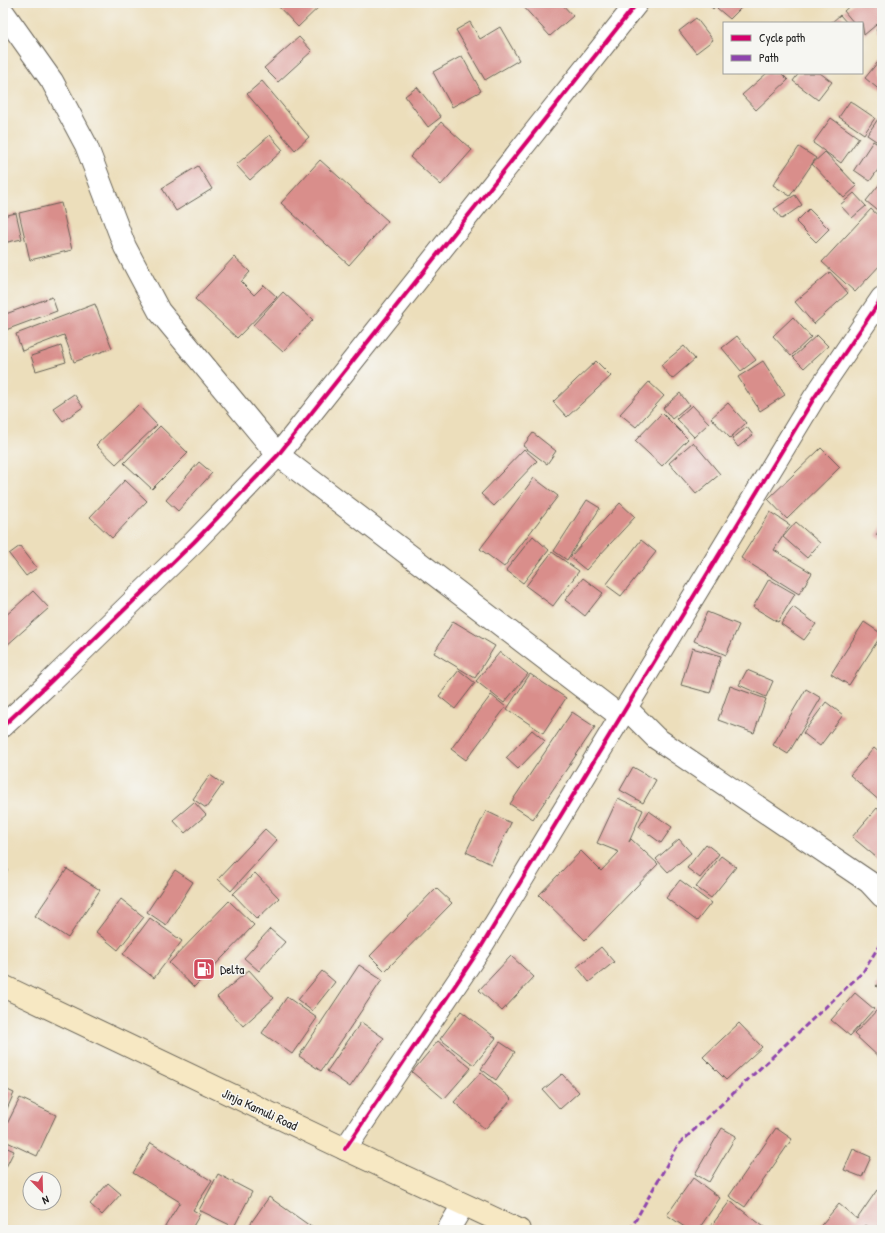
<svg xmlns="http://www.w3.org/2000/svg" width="885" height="1233" font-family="'Patrick Hand',sans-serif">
	<rect width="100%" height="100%" fill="#f6f6f2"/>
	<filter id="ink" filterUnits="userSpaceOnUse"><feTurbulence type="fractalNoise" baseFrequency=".025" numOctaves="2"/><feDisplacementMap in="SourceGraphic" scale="8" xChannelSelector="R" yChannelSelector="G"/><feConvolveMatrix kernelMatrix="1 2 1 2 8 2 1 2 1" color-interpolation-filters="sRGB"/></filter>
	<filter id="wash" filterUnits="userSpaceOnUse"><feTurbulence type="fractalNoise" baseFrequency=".012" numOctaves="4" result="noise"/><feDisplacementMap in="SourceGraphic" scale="16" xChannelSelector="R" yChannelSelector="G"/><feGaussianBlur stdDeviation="0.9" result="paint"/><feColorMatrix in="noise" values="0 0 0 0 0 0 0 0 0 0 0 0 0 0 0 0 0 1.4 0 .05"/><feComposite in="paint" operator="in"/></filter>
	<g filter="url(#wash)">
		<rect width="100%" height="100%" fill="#ecdebb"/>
		<g id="blocks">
			<g fill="#d98e8b">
				<polygon points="275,3 323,3 298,27"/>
				<polygon points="522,3 561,3 573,16 550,36 521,4"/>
				<polygon points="707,3 719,3 713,9"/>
				<polygon points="722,3 746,3 730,19 717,8"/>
				<polygon points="853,3 882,3 882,20 864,35 862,23 854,23 844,11"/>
				<polygon points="840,15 847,23 831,23"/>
				<polygon points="696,18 713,40 696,53 679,31"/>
				<polygon points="470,22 480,39 500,27 519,60 485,80 456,30"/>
				<polygon points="882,25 882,37 876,30"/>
				<polygon points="299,37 312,51 278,82 264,68"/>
				<polygon points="462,56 481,91 452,107 433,72"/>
				<polygon points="882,57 882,92 865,78"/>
				<polygon points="767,73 781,73 788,80 756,110 742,95"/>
				<polygon points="799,73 820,73 832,82 818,100 793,81"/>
				<polygon points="262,81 309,137 295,150 247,94"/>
				<polygon points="417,87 441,117 428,127 405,96"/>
				<polygon points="850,101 875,118 864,134 839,117"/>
				<polygon points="831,118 859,138 841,163 813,143"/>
				<polygon points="878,119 882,122 882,145 867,135"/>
				<polygon points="441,122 472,150 441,185 410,157"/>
				<polygon points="270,135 283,150 250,180 236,165"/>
				<polygon points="873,141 882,147 882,164 870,181 854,170"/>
				<polygon points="799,147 816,158 790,196 773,185"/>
				<polygon points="825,152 857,186 844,198 812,164"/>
				<polygon points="320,160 388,221 349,265 281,203"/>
				<polygon points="198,166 212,189 176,211 162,188"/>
				<polygon points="882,181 882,214 866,201"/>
				<polygon points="854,193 866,206 852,218 840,205"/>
				<polygon points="795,195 802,205 782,219 774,209"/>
				<polygon points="61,203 72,250 30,260 19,213"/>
				<polygon points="809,209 829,229 816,242 796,222"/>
				<polygon points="871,209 882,219 882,263 855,292 822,262"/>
				<polygon points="16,213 22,239 3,243 3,216"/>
				<polygon points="234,257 250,272 241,282 254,295 264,285 277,297 237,338 195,299"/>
				<polygon points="830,272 848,293 814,324 795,302"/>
				<polygon points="283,292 313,320 283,352 253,325"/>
				<polygon points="52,297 57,311 3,331 3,315"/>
				<polygon points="95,304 112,348 74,362 64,335 22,351 16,334"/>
				<polygon points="793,317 811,337 791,356 773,336"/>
				<polygon points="817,335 828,346 804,368 793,357"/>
				<polygon points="737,336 756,360 741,371 722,348"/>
				<polygon points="61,346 66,362 36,371 31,356"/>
				<polygon points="684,346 695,359 672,379 661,365"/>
				<polygon points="596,361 611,376 567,417 553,402"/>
				<polygon points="763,361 785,395 760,411 738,377"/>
				<polygon points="649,382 664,396 636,427 620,414"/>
				<polygon points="680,393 689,405 672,419 663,408"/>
				<polygon points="74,394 83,407 63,421 53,408"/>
				<polygon points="728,403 746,423 730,438 711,418"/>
				<polygon points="138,405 157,425 116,464 96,445"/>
				<polygon points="692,405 709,423 694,437 677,419"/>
				<polygon points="662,413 688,439 662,466 635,441"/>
				<polygon points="160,426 188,453 152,489 124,463"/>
				<polygon points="747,427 753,435 738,447 732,439"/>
				<polygon points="533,433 556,451 547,464 523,446"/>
				<polygon points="693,442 720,474 696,494 669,463"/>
				<polygon points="821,448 840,467 787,519 768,499"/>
				<polygon points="524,449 537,461 494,506 481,494"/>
				<polygon points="199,462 212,473 178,511 166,500"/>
				<polygon points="534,478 558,496 504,567 480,549"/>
				<polygon points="125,480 147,501 112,538 90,517"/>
				<polygon points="587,500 600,508 567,560 554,551"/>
				<polygon points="620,503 635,517 586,570 570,557"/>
				<polygon points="770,512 790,525 774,550 812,573 799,594 741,558"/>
				<polygon points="796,522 820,543 807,558 783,537"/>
				<polygon points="882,526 882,539 876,535"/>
				<polygon points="533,536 549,550 523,583 506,570"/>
				<polygon points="641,540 656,552 621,596 606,585"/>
				<polygon points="20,546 37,568 26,576 9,554"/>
				<polygon points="552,552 579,571 553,606 526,586"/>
				<polygon points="583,578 603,593 585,616 565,600"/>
				<polygon points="769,579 795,594 778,622 753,607"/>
				<polygon points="33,591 49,608 6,646 3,643 3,618"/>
				<polygon points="793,607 816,624 804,640 781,624"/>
				<polygon points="707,612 739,625 726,655 694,641"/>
				<polygon points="453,621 495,646 475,678 434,653"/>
				<polygon points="864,622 882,634 849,685 831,674"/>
				<polygon points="692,648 721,656 710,693 681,685"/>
				<polygon points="500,652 528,674 504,703 476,681"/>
				<polygon points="459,670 475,683 455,709 439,696"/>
				<polygon points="747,670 773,681 766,697 739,685"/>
				<polygon points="530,674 566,698 543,733 507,709"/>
				<polygon points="730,686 766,699 754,733 718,720"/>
				<polygon points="806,689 821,698 788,754 773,745"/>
				<polygon points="491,695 506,707 466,760 451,749"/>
				<polygon points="826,702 843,715 820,746 803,733"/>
				<polygon points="572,712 595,727 533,819 510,804"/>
				<polygon points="532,730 545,741 518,769 506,758"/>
				<polygon points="874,748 882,755 882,803 850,775"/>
				<polygon points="633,767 656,780 643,803 620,790"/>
				<polygon points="210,775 223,784 206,808 193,799"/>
				<polygon points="618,798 643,810 629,842 631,839 658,864 585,940 539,895 581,851 601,871 619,852 597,843"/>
				<polygon points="194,802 206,815 185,833 173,820"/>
				<polygon points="877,808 882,813 882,862 852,837"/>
				<polygon points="486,811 511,823 491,864 466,852"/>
				<polygon points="649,811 672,827 661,843 639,827"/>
				<polygon points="265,829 277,840 231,891 218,879"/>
				<polygon points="679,839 691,853 668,872 656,859"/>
				<polygon points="706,844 719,854 700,878 687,868"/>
				<polygon points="721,856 736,867 711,898 696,887"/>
				<polygon points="3,866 8,870 3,876"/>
				<polygon points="67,869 100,890 68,938 35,916"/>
				<polygon points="175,870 193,882 166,925 147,912"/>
				<polygon points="255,873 279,898 257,919 233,894"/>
				<polygon points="680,880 711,903 697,921 666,898"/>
				<polygon points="436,888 452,903 385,971 370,956"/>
				<polygon points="121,899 144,917 118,950 96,932"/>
				<polygon points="229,901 254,925 194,987 169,963"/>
				<polygon points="150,918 182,941 154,978 123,954"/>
				<polygon points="270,929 285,942 259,971 244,958"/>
				<polygon points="601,947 614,962 589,982 577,967"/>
				<polygon points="511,956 534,977 502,1011 479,990"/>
				<polygon points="359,965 382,980 321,1071 299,1056"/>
				<polygon points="249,970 274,998 243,1026 217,997"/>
				<polygon points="322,971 335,982 312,1011 298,1000"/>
				<polygon points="882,979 882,992 876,986"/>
				<polygon points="855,993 874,1009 850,1036 831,1020"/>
				<polygon points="287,997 317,1018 292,1054 262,1033"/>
				<polygon points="880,1007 882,1009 882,1060 854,1034"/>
				<polygon points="461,1011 496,1038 474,1065 440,1039"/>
				<polygon points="361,1022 384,1038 350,1087 327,1071"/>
				<polygon points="739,1023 762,1047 726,1080 703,1057"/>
				<polygon points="438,1041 471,1068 444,1099 412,1072"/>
				<polygon points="500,1042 515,1052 496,1080 481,1069"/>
				<polygon points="481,1072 512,1099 485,1129 454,1102"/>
				<polygon points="562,1074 579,1092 560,1109 543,1090"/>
				<polygon points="3,1088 14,1093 3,1118"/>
				<polygon points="20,1098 56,1115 37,1156 3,1140 3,1132"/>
				<polygon points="722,1128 736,1136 709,1182 695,1174"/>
				<polygon points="776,1128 792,1139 745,1207 729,1196"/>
				<polygon points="151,1143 212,1181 193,1210 200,1214 191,1230 163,1230 180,1202 133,1173"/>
				<polygon points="3,1146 14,1151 3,1173"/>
				<polygon points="853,1149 871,1157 862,1177 844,1170"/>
				<polygon points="218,1174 252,1192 234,1227 199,1210"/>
				<polygon points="693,1178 720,1198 698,1230 689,1230 667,1215"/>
				<polygon points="108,1183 121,1194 102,1215 90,1204"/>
				<polygon points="877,1190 882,1194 882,1220 875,1230 865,1225 871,1230 817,1230 839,1204 857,1219"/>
				<polygon points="269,1197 313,1228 311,1230 246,1230"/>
				<polygon points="730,1201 768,1230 708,1230"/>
			</g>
		</g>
	</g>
	<g filter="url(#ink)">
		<use href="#blocks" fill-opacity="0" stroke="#656054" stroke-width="1"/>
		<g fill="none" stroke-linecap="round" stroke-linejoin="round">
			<g stroke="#656054" stroke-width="24">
				<g id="street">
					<polyline points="3,12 52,81 86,145 125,247 159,311 278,455 620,716"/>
					<polyline points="626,708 656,738 869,882 882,896"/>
					<polyline points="3,726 46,686 194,542 278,455 637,3"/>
					<polyline points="345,1149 481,947 814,398 882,298"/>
					<polyline points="448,1230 463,1205"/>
				</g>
			</g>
			<g stroke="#656054" stroke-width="24">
				<polyline id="secondary" points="3,986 345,1149 519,1230"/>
			</g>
			<use href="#street" stroke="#fff" stroke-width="22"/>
			<use href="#secondary" stroke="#f7e8c3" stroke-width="22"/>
			<polyline stroke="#8e44ad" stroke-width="3" stroke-dasharray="6 3" stroke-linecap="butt" points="630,1230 678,1145 863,972 882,941"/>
			<g stroke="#f6f6f2" stroke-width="6">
				<g id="cycleway">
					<polyline points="3,726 46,686 194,542 278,455 637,3"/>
					<polyline points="345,1149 481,947 814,398 882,298"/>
				</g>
			</g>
			<use href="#cycleway" stroke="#d6006c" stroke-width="4"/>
		</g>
	</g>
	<defs>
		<g id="fuel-square" transform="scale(1.15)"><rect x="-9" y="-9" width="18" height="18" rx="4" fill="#d1495b" stroke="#f6f6f2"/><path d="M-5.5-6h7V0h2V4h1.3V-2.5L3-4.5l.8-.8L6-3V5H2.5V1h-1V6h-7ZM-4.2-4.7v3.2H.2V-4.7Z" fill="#fff"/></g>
	</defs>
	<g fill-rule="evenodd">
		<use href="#fuel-square" x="204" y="969"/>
	</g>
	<g text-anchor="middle" stroke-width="3" stroke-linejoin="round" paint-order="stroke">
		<g font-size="13" fill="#1c1c1c" stroke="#f6f6f2" text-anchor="start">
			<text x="220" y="974">Delta</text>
		</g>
		<g font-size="13" fill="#1c1c1c" stroke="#f6f6f2">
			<text transform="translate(260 1109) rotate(25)" y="5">Jinja Kamuli Road</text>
		</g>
	</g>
	<rect width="885" height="1233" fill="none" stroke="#f6f6f2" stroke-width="16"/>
	<rect x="723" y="22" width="140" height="52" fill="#f6f6f2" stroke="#9f9f9c"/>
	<rect x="731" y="35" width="20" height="6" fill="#d6006c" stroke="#9f9f9c"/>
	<text x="759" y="42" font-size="12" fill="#1c1c1c">Cycle path</text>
	<rect x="731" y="55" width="20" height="6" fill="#8e44ad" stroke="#9f9f9c"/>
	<text x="759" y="62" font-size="12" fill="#1c1c1c">Path</text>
	<g transform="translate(42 1191) rotate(157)"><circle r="19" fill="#f6f6f2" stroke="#9f9f9c"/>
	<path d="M0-3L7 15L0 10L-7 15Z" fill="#d1495b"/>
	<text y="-6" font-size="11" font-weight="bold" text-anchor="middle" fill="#1c1c1c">N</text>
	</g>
</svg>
